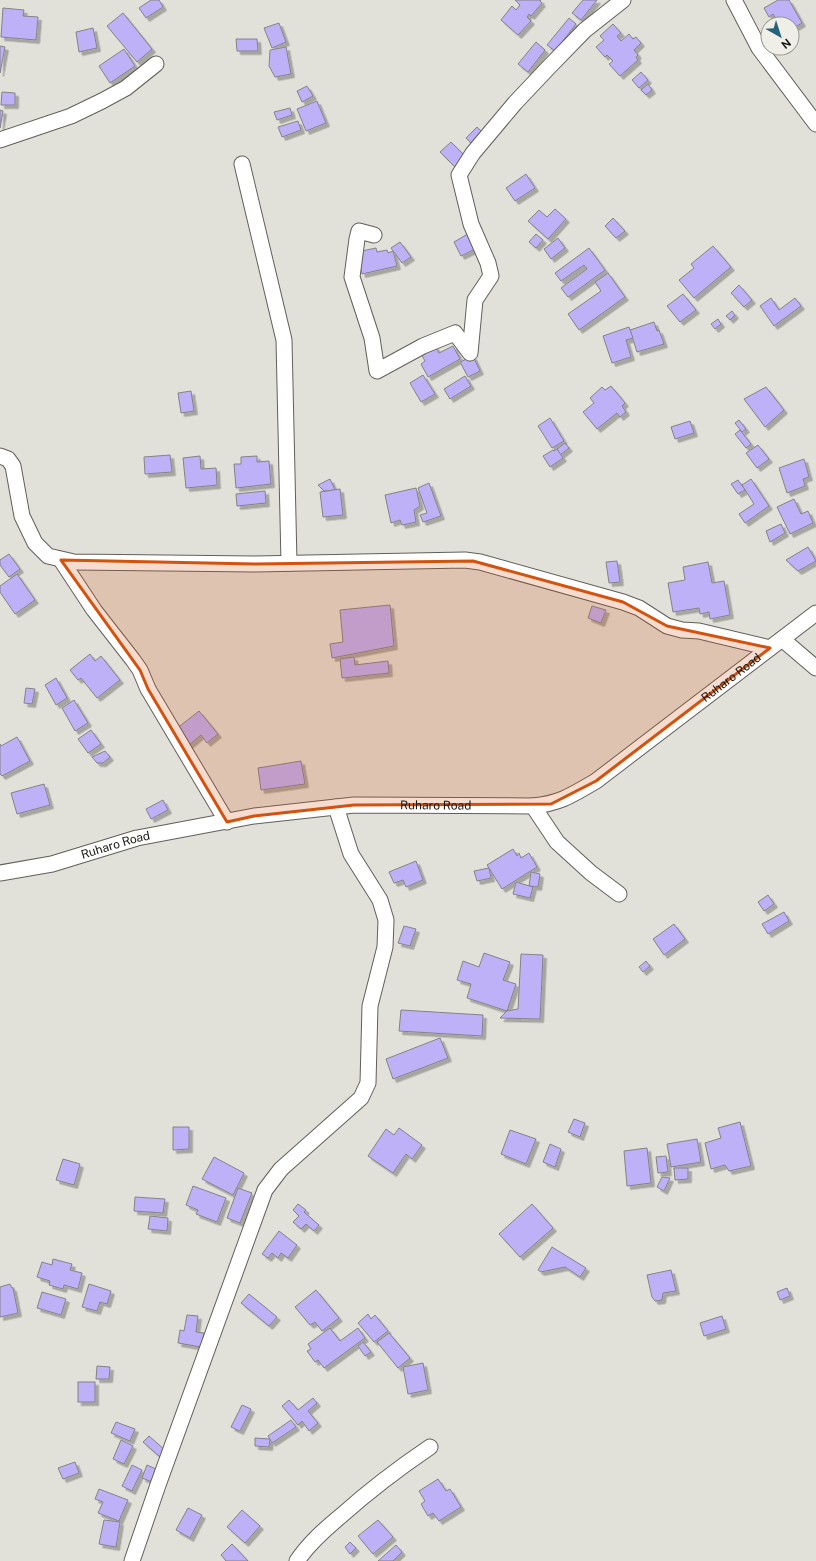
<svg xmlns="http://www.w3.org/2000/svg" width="816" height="1561" font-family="'Public Sans',sans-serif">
	<defs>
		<filter id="shadow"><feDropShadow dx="3.5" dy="3.5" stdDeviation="0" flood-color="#0004"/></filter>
	</defs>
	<rect width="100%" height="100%" fill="#e2e1d9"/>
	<g fill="#bfb1f8" stroke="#838289" filter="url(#shadow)">
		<polygon points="151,0 159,0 163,7 146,18 139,8"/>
		<polygon points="515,0 541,0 540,1 542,3 531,16 529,14 527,17 531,21 518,35 501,20 512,6 516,10 520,5"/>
		<polygon points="583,0 597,0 581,20 572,13"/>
		<polygon points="778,0 789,0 802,23 792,29 792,24 775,24 778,22 773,14 769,17 764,8"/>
		<polygon points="3,8 24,10 23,16 38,17 36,40 1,37"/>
		<polygon points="123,13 152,49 137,62 107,26"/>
		<polygon points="569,18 576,24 555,51 547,45"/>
		<polygon points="279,23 286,42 272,48 264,28"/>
		<polygon points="613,24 621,33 617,36 621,41 629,34 633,39 636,37 641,43 634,50 638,55 636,57 638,60 620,76 609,64 613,61 607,55 605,57 596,47 604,40 600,36"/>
		<polygon points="93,28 97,48 79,52 76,32"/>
		<polygon points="236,39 257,39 258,51 237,51"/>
		<polygon points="536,42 545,50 528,72 518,64"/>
		<polygon points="0,46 5,47 0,73"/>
		<polygon points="286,47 291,74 275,77 269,66 270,50"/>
		<polygon points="124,49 135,66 110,83 99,66"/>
		<polygon points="641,72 648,80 639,88 632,80"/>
		<polygon points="648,84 652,90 646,95 641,90"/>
		<polygon points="307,86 313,96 302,102 297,91"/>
		<polygon points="2,92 15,93 15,105 1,105"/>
		<polygon points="317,101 326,123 306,131 297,109"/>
		<polygon points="290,108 292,115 277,120 274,112"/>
		<polygon points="0,110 3,111 0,128"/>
		<polygon points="298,121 301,130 282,137 278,127"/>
		<polygon points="477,127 486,136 475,147 466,138"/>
		<polygon points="451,142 466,157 455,167 440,152"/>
		<polygon points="526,174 535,188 515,201 506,188"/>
		<polygon points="555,209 566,219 548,239 528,221 539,210 547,217"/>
		<polygon points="613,218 625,231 616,238 605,226"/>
		<polygon points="471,232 479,247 461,256 454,242"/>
		<polygon points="536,234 543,240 536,248 529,242"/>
		<polygon points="558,238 565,248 551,259 544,249"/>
		<polygon points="400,242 411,257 402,263 391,248"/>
		<polygon points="713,246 731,267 694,298 679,280 694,268 691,264"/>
		<polygon points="376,248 377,252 387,250 388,253 393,251 397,266 362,274 357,252"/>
		<polygon points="589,248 605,270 568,297 561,288 587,269 584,265 561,281 555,273"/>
		<polygon points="608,273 625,297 579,330 568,314 601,291 595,282"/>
		<polygon points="739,285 752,300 744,307 731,293"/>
		<polygon points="683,294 696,310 680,322 667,306"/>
		<polygon points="771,298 779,310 795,298 801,306 774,326 760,306"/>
		<polygon points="732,311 735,315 730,320 726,316"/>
		<polygon points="718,319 721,324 715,329 711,324"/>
		<polygon points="654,322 657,331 659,330 664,344 637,352 630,330"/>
		<polygon points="629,327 633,338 626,340 631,357 612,363 603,336"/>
		<polygon points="435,346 439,353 453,346 460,359 428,377 421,364 425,361 421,354"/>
		<polygon points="473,356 480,371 468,377 460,362"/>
		<polygon points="423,375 435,394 421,402 410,383"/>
		<polygon points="465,376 471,386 450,399 444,389"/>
		<polygon points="611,386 625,403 622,406 626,412 620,417 617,413 597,429 583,412 594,403 590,398 602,387 605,390"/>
		<polygon points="766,387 784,410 765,427 744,399"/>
		<polygon points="191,391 194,411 181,413 178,393"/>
		<polygon points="550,418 564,441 552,448 538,426"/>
		<polygon points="739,420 746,429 742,432 735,423"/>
		<polygon points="690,421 694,433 675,439 671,427"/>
		<polygon points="740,430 751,444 746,448 735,434"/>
		<polygon points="565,443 569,448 560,455 557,449"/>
		<polygon points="758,445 769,459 757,468 746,453"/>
		<polygon points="557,449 563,458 550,467 543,456 553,450 554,451"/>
		<polygon points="170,455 172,472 145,474 144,457"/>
		<polygon points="200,456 201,469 216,468 217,485 186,488 183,458"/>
		<polygon points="257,456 257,462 269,461 271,484 236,488 234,464 241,464 241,457"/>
		<polygon points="804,459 809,477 803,479 805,486 787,493 779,468"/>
		<polygon points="330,479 335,490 324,491 318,485"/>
		<polygon points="751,479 769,506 745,523 739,514 754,504 742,485"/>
		<polygon points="738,480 745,490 738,494 731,484"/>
		<polygon points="429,483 441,516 423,522 420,515 427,513 418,488"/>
		<polygon points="416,488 420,506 414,510 416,522 402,525 400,520 391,523 385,495"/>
		<polygon points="340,489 343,515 323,517 320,492"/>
		<polygon points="265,491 266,503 237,506 236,494"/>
		<polygon points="794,499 801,514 808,511 813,523 790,534 777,507"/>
		<polygon points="781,524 785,533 770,542 766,531"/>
		<polygon points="808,547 816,561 798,571 786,560"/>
		<polygon points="9,554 20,569 9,577 0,565 0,560"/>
		<polygon points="617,561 620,582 609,583 606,562"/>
		<polygon points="708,562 712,583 724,581 730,615 710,619 709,612 700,614 699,608 673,612 668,583 685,580 683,567"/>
		<polygon points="17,574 35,600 15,614 0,592 0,586"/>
		<polygon points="390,605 394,646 332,658 330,644 343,642 340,610"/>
		<polygon points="592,606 606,610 601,623 588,618"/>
		<polygon points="90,654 95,661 101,656 120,680 97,698 81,678 78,680 70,670"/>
		<polygon points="354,657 355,665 388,661 389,673 342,678 340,659"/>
		<polygon points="56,678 67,698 56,705 45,685"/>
		<polygon points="26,688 35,689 32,704 24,703"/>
		<polygon points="74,700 88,723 75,731 62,708"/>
		<polygon points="199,711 218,734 207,743 201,735 189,745 176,729"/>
		<polygon points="91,730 101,744 88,753 78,739"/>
		<polygon points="17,737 30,761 2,776 0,774 0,744 1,746"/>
		<polygon points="105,751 110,757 103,763 97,763 92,757"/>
		<polygon points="301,761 305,784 261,790 258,768"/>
		<polygon points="44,784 50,805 17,814 11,793"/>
		<polygon points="163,800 168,810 151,819 146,809"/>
		<polygon points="513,849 517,856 519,853 521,858 529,853 537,867 502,889 487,865"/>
		<polygon points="416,861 423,880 406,887 403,880 394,883 389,872"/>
		<polygon points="489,868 491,878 477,881 474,871"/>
		<polygon points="531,872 540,874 538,887 529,886"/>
		<polygon points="516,882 533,887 530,898 513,894"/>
		<polygon points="768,895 774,904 764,911 758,902"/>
		<polygon points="784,912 789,921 768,934 762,924"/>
		<polygon points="674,924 685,939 664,955 653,939"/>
		<polygon points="404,926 416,929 410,946 398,943"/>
		<polygon points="484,953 510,962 503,980 516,984 507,1011 467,998 471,984 457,980 463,961 479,967"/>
		<polygon points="521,954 543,955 540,1019 500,1018 507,1011 518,1009"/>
		<polygon points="646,961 650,966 643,972 639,967"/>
		<polygon points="401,1010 483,1015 482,1036 399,1031"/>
		<polygon points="440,1038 448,1058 393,1079 386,1059"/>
		<polygon points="574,1119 585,1123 580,1137 568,1132"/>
		<polygon points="740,1122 751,1166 729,1171 725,1165 711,1169 705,1143 721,1138 718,1128"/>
		<polygon points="173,1127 189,1127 189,1149 173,1150"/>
		<polygon points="399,1128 422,1145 412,1159 406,1154 393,1173 368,1156 386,1129 394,1135"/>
		<polygon points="510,1130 536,1139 526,1164 501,1154"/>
		<polygon points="697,1139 701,1162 671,1167 667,1144"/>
		<polygon points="550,1144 561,1149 555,1167 543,1162"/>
		<polygon points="647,1148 651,1183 627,1186 624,1151"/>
		<polygon points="666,1156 668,1172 658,1173 656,1157"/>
		<polygon points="214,1157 244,1173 233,1195 202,1179"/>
		<polygon points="63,1159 80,1164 74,1185 56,1180"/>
		<polygon points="674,1168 688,1168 688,1179 675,1180"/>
		<polygon points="662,1177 670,1178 664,1191 657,1187"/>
		<polygon points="193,1186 226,1198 217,1222 196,1214 198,1210 186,1205"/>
		<polygon points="238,1188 252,1193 240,1223 227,1218"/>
		<polygon points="135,1197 165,1199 163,1213 134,1211"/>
		<polygon points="298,1204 306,1210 304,1212 319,1225 314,1231 306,1224 301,1229 293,1222 299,1216 293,1210"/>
		<polygon points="532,1204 553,1228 520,1257 499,1234"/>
		<polygon points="150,1216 168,1218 167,1231 148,1229"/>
		<polygon points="279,1231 297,1245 288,1258 281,1253 278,1258 272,1253 268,1258 262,1254"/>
		<polygon points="552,1247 586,1268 580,1277 565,1267 541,1272 538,1270"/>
		<polygon points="53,1259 72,1264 70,1270 82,1273 78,1289 64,1285 63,1289 49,1285 50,1281 37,1277 42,1262 52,1265"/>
		<polygon points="671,1270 676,1291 663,1293 662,1300 655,1301 652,1297 647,1275"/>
		<polygon points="10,1284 12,1288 13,1288 18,1313 0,1317 0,1287"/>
		<polygon points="89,1284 111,1291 107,1304 100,1302 97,1311 82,1307"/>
		<polygon points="787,1288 790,1296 780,1300 777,1292"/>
		<polygon points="316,1290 339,1318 322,1331 315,1322 310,1325 295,1307"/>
		<polygon points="42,1292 66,1299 61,1315 37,1308"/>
		<polygon points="249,1294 277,1317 269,1326 241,1303"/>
		<polygon points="368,1314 371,1319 375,1315 388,1331 374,1342 358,1323"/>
		<polygon points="187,1315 198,1316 196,1332 204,1333 201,1347 178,1343 180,1330 184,1331"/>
		<polygon points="722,1316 726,1329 704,1336 700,1323"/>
		<polygon points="330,1328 340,1341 358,1328 365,1338 324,1368 318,1360 315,1362 307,1351 311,1349 308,1344"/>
		<polygon points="389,1333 410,1358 398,1368 377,1342"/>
		<polygon points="363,1342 371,1352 365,1356 358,1346"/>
		<polygon points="423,1363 428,1390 408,1394 403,1367"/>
		<polygon points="97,1366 110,1367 109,1379 96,1379"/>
		<rect x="78" y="1382" width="17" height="20"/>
		<polygon points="313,1398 317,1403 308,1411 318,1423 309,1431 302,1421 298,1425 282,1406 289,1400 298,1410"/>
		<polygon points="242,1405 251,1409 240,1431 231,1427"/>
		<polygon points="291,1420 296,1427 272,1443 268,1436"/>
		<polygon points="116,1422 135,1429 130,1441 111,1433"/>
		<polygon points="149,1436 166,1451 160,1457 143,1442"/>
		<polygon points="255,1438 270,1439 269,1447 255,1446"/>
		<polygon points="121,1440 133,1446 124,1464 113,1459"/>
		<polygon points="75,1462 79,1473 63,1479 58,1468"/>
		<polygon points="132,1465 142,1470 132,1491 122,1486"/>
		<polygon points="147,1465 163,1472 158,1484 142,1478"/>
		<polygon points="438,1479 446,1491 450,1489 461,1507 439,1521 433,1513 428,1516 421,1504 425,1501 419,1491"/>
		<polygon points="99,1489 128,1500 119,1521 98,1513 103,1502 95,1499"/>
		<polygon points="188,1508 202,1515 190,1538 176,1530"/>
		<polygon points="242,1510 260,1526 245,1543 227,1527"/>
		<polygon points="104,1520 120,1522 116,1547 99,1544"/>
		<polygon points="378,1520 393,1537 373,1554 358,1536"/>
		<polygon points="350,1542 356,1548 350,1554 345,1547"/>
		<polygon points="232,1544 248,1561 226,1561 221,1555"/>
		<polygon points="396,1545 402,1552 393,1561 378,1561"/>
	</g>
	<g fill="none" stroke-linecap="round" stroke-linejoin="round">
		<g stroke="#605f59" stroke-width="17">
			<g id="minor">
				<polyline points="734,0 759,48 816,124"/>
				<polyline points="0,140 71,116 102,101 126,88 156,64"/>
				<polyline points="242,164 284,340 289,563"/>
				<polyline points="374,235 359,231 357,239 352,277 372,338 377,371 423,346 455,333 470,353 475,300 491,276 488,263 471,224 459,175 473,153 515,103 549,67 585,30 623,0"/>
				<polyline points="0,456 8,459 13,466 22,516 35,543 48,556 74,562 255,564 465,560 480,562 623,602 639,608 667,626 682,630 699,631 770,648"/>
				<polyline points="61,560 94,610 133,660 140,670 148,689 227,822"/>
				<polyline points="782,639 816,668"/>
				<polyline points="533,806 557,842 591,873 619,894"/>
				<path id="s1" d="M 0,873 L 52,864 L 137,838 L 254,816 L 354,805 L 533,806 C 561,803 572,795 596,781 L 816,613"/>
				<polyline points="132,1561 158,1485 265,1190 281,1169 361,1098 368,1083 370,1006 385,947 386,920 380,900 351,854 336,807"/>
				<path d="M 297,1561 C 309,1543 325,1529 342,1515 C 370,1490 399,1468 430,1447"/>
			</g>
		</g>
		<use href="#minor" stroke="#fff" stroke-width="15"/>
	</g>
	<path fill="#d3520d" fill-opacity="0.2" stroke="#d3520d" stroke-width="3" stroke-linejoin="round" d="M 61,560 L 255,564 L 473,561 L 623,602 L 667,626 L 770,648 L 596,781 L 551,804 L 354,805 L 254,816 L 227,822 L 148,689 L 140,670 Z"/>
	<g text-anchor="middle" stroke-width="4" stroke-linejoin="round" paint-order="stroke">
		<g font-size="12" fill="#161613" stroke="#efeee7">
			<text dy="4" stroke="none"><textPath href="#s1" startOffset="779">Ruharo Road</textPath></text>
			<text dy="4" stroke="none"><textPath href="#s1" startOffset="443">Ruharo Road</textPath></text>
			<text dy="4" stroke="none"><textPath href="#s1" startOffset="119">Ruharo Road</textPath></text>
		</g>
	</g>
	<g transform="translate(780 36) rotate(141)"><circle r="19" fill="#efeee7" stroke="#989892"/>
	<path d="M0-3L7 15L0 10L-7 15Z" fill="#27637b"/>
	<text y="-6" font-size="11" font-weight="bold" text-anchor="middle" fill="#161613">N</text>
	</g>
</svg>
